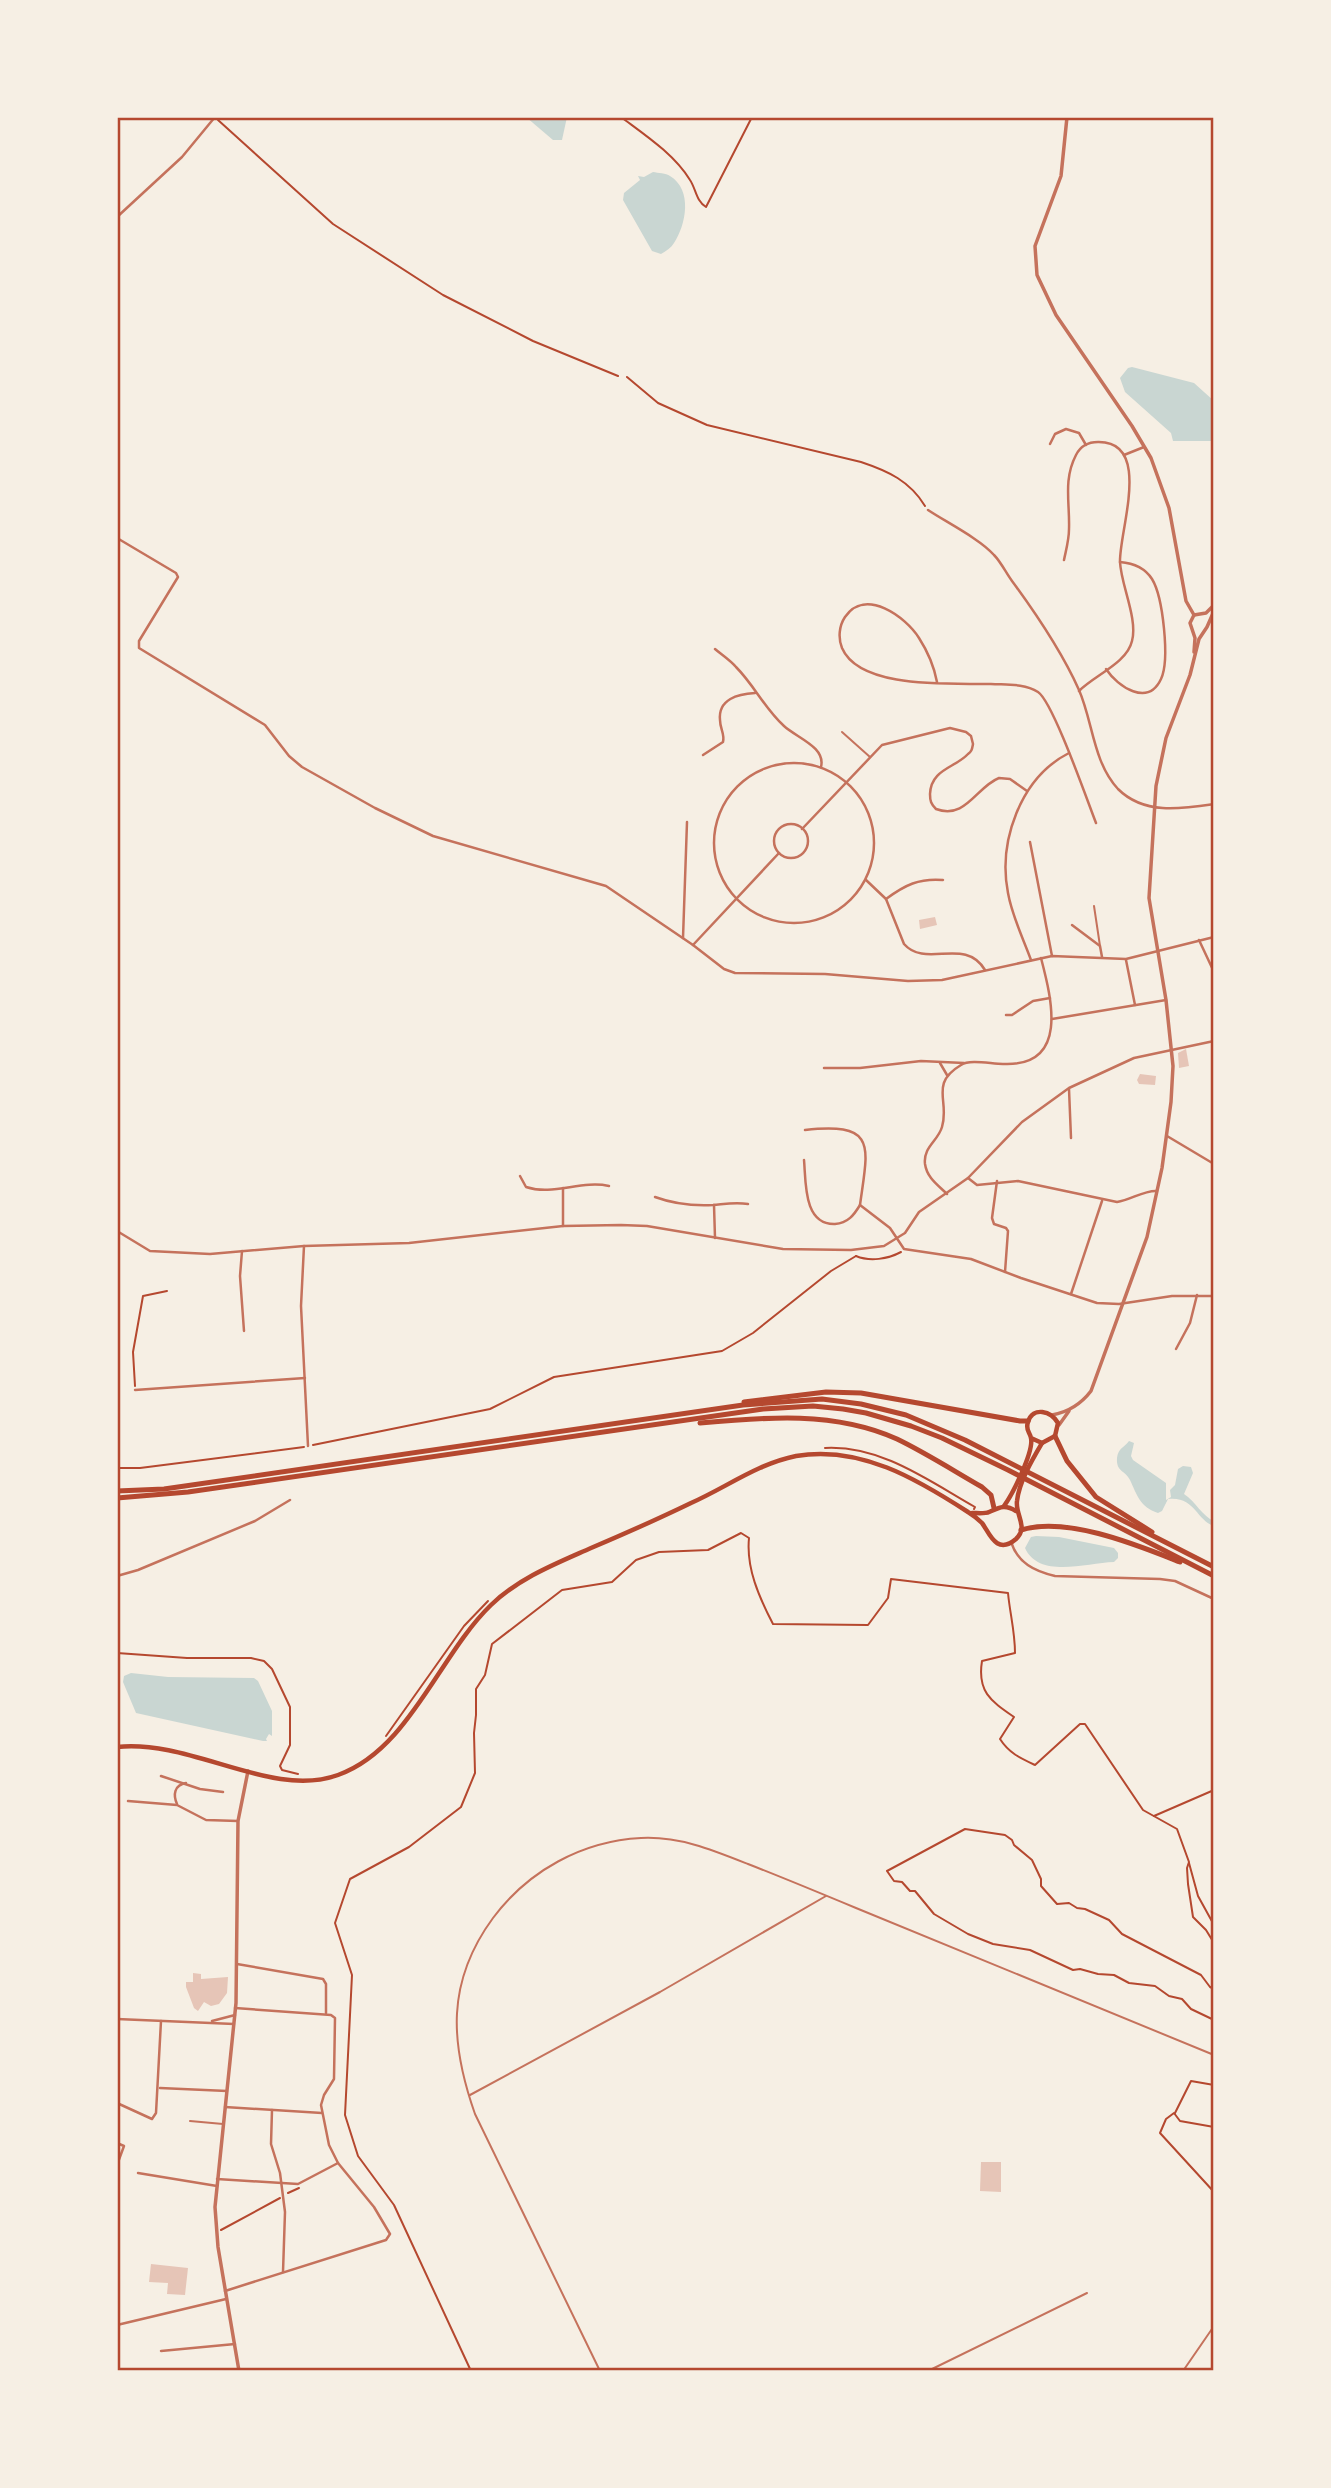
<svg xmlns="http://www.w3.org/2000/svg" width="1331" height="2488" font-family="'Sofia Sans Condensed',sans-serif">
	<rect width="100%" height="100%" fill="#f6efe4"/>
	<g fill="#c9d6d2">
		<polygon points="526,117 567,117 562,140 553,140"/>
		<path d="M 653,172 C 658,173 666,173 670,176 C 693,190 686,225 674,243 C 671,248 666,251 661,254 L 652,251 L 623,200 L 624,193 L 640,180 L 638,176 L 644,177 Z"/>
		<polygon points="1132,367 1194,383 1214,401 1214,441 1173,441 1171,433 1125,392 1120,378 1128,368"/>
		<path d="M 1129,1441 L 1134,1443 L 1131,1456 L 1133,1460 L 1166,1483 L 1166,1500 L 1171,1497 L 1170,1490 L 1175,1485 L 1178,1469 L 1183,1466 L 1191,1467 L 1193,1473 L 1184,1494 C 1195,1501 1203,1517 1214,1521 L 1214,1526 C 1196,1520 1195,1496 1168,1499 L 1162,1511 L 1158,1513 C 1140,1507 1137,1495 1130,1480 C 1125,1470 1116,1472 1117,1458 C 1118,1448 1125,1447 1129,1441 Z"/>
		<path d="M 1036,1536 L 1059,1537 L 1114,1548 L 1118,1553 L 1118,1558 L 1114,1562 C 1086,1563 1039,1579 1025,1548 L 1031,1537 Z"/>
		<polygon points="131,1673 168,1677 254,1678 258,1681 272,1711 272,1736 269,1734 266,1739 267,1741 263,1741 136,1713 123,1682 124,1676"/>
	</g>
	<g fill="#e6c5b7">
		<polygon points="935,917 937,925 920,929 919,920"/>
		<polygon points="1186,1049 1189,1066 1179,1068 1178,1053"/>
		<polygon points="1140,1074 1156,1076 1155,1085 1139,1084 1137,1080"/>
		<polygon points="193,1973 201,1974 201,1979 228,1977 227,1993 219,2004 211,2006 204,2002 198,2011 194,2008 186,1987 186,1982 193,1982"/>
		<polygon points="981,2162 1001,2162 1001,2192 980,2191"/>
		<polygon points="151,2264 188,2268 185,2295 167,2294 168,2283 149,2282"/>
	</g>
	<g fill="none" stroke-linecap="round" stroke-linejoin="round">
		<g stroke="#b5482f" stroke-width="2">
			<path d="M 621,117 C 645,135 674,154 690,180 C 696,189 696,201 706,207 L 752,117"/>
			<polyline points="218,120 333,224 443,295 533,341 618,376"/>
			<path d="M 627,377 L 658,403 L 707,425 L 861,462 C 888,471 910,481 925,506"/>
			<path d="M 856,1256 C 870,1262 888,1259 901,1252"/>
			<polyline points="135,1386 133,1352 143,1296 167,1291"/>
			<polyline points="313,1445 490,1409 554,1377 722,1351 753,1333 831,1271 856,1256"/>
			<path d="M 825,1448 C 881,1445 929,1481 975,1507 L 974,1509"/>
			<polyline points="117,1468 140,1468 304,1447"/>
			<polyline points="117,1653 187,1658 251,1658 264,1661 272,1669 290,1707 290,1745 280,1766 282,1770 298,1774"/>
			<polyline points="386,1736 464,1626 488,1601"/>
			<polyline points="1154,1816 1214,1790"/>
			<polyline points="1189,1863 1198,1896 1214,1925"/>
			<polyline points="1214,1989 1210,1987 1201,1975 1122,1934 1109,1920 1085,1909 1077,1908 1069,1903 1057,1904 1041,1886 1041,1879 1032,1860 1014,1845 1012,1840 1005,1835 965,1829 887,1871 894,1881 902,1882 910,1891 915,1891 934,1914 968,1934 993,1944 1030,1950 1073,1970 1080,1969 1098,1974 1114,1975 1129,1983 1155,1986 1169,1996 1182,1999 1191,2009 1214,2020"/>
			<polyline points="1175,2113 1191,2081 1214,2085"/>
			<polyline points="1214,2127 1180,2121 1174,2113 1166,2119 1160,2133 1214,2192"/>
			<polyline points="288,2193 299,2188"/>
			<polyline points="221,2230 280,2198"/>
			<path d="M 471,2371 L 394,2205 L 358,2156 L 345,2115 L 352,1975 L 335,1923 L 350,1879 L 409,1847 L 461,1807 L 475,1773 L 474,1733 L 476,1715 L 476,1689 L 485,1675 L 492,1644 L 562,1590 L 612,1582 L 636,1560 L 659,1552 L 708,1550 L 741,1533 L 749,1538 C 746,1568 759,1597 773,1624 L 868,1625 L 888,1598 L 891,1579 L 1008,1593 C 1010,1614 1015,1632 1015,1653 L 982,1661 C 977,1692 991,1701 1014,1717 L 1000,1739 C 1009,1753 1020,1758 1035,1765 L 1080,1724 L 1085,1724 L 1143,1810 L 1177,1829 L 1189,1862 L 1187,1868 L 1188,1884 L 1193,1917 L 1206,1930 L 1214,1943"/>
		</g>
		<g stroke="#c5725c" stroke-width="2">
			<polyline points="842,732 870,757"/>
			<polyline points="1094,906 1100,946"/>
			<polyline points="470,2095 660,1992 826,1896"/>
			<polyline points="190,2121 223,2124"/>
			<path d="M 600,2371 L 475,2114 C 450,2043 446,1982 493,1918 C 528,1871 582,1841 641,1838 C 679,1836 713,1850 748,1864 C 784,1878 820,1893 856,1908 C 975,1957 1094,2006 1214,2055"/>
			<polyline points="928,2371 1087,2293"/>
			<polyline points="1183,2371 1214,2326"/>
		</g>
		<g stroke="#c5725c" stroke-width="2.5">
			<polyline points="117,217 182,157 215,117"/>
			<polyline points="1050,444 1055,434 1066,429 1079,433 1086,445"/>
			<polyline points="1124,455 1144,447"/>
			<path d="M 928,510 C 946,522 980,539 994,555 C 1001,562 1006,573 1012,581 C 1037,615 1062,652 1079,690 C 1093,722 1093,762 1118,789 C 1144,815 1181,809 1214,804"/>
			<polyline points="117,538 176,573 178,577 139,641 139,648 265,725 289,756 302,767 375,808 433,836 606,886 693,945 724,969 735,973 825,974 908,981 942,980 1052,956 1126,959 1214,937"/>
			<path d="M 1064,560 C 1066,550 1069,540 1069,529 C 1070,503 1063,480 1076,455 C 1080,447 1088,442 1098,442 C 1153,441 1119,531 1120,562 C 1121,585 1138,619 1132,641 C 1127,663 1095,675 1079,691"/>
			<path d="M 715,649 C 722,655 730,660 736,667 C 754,685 765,709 784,726 C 797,738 826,747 821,767"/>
			<path d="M 1106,669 C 1118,687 1148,707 1161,679 C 1170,660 1163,597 1152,579 C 1145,568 1132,563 1120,562"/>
			<path d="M 937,682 C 934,666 928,652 919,638 C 906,617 865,587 845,617 C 839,626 838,638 842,648 C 860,690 953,683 991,684 C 1006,685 1024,683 1038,692 C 1053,702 1087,800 1096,823"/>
			<path d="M 703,755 L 723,742 C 725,734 720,729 720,720 C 718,699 738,694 755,693"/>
			<circle cx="794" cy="843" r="80"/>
			<circle cx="791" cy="841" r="17"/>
			<path d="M 802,829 L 882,745 L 950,728 L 966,732 L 971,736 L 973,744 C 972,749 972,751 968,754 C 955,768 931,769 930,794 C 930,801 931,804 936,809 C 966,820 976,787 999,778 L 1010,779 L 1027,791"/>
			<polyline points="1030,842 1052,956"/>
			<path d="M 866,880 L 886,899 L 904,944 C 926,969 965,936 985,970"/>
			<path d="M 886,899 C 905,885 919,878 943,880"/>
			<polyline points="1072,925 1100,946 1102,957"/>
			<polyline points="683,938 687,822"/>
			<polyline points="1199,940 1214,972"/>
			<polyline points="693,945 779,853"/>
			<path d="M 1031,960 C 1023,938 1012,916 1008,893 C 998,842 1020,778 1069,753"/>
			<polyline points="1126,960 1135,1005"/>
			<polyline points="1006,1015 1012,1015 1033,1001 1050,998"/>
			<polyline points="1052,1019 1166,1000"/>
			<polyline points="940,1063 947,1075"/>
			<polyline points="824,1068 860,1068 921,1061 964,1063"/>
			<polyline points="1069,1089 1071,1138"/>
			<path d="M 805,1130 C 878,1122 868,1146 860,1205 L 890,1228 L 904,1249 L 971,1259 L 1021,1278 L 1097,1303 L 1119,1304 L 1172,1296 L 1214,1296"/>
			<polyline points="1167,1136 1214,1164"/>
			<path d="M 804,1160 C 806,1181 803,1225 835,1224 C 848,1223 854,1215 860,1205"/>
			<path d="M 520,1176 L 526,1187 C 553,1196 581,1180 609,1186"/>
			<path d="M 968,1178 L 977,1185 L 1018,1181 L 1117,1202 C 1131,1200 1144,1190 1157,1191"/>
			<polyline points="997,1181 992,1218 994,1224 1006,1228 1008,1231 1005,1272"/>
			<polyline points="563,1188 563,1226"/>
			<path d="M 947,1194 C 938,1185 927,1178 925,1164 C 923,1147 938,1141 942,1127 C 950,1101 929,1084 961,1065 C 970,1059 991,1064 1003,1064 C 1069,1067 1052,1000 1041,958"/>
			<path d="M 655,1197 C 674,1204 693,1206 713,1205 C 725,1204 735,1202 748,1204"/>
			<polyline points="714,1205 715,1238"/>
			<polyline points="117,1231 150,1251 210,1254 304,1246 409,1243 563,1226 621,1225 647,1226 783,1249 851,1250 884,1246 905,1233 919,1212 968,1178 1022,1122 1069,1088 1134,1058 1214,1041"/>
			<polyline points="304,1246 301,1306 308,1446"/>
			<polyline points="242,1251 240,1276 244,1331"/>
			<polyline points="1071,1294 1102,1201"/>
			<polyline points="1176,1349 1190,1323 1197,1295"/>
			<polyline points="135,1390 305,1378"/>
			<path d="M 1011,1542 C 1018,1563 1034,1571 1055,1576 L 1160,1579 L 1175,1581 L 1214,1599"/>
			<polyline points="117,1576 138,1570 255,1521 290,1500"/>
			<polyline points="161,1776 200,1789 223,1792"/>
			<polyline points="128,1801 177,1805 206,1820 238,1821"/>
			<path d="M 177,1804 C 173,1795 174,1785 186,1783"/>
			<polyline points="237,1964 323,1979 326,1984 326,2013"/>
			<polyline points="117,2019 234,2024"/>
			<polyline points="212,2021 235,2015"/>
			<polyline points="160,2088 227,2091"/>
			<polyline points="117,2103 152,2119 156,2113 161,2021"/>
			<polyline points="225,2107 322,2113"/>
			<polyline points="272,2110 271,2144 280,2173 285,2212 283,2272"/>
			<polyline points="117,2143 124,2146 117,2165"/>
			<polyline points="138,2173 217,2186"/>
			<polyline points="217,2179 298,2184 338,2163"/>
			<polyline points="225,2291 386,2240 390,2234 374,2207 338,2163 329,2145 321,2105 324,2095 334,2079 335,2018 331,2015 235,2008"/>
			<polyline points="117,2325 226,2299"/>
			<polyline points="161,2351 235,2344"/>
		</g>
		<g stroke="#c5725c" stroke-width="3.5">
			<polyline points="1067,117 1061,176 1035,246 1037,275 1056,315 1132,426 1151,458 1169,508 1186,601 1194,615"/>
			<polyline points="1194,615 1206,613 1214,605"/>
			<polyline points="1194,652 1195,638 1190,623 1194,615"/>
			<path d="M 1052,1415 C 1069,1412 1081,1404 1091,1391 L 1147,1237 L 1162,1168 L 1171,1102 L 1173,1066 L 1166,1000 L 1149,898 L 1156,786 L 1166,738 L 1190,675 L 1199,639 L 1207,627 L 1214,611"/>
			<polyline points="1059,1425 1069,1411"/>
			<polyline points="239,2371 218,2247 215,2207 236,2003 238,1821 248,1771"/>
		</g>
		<g stroke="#b5482f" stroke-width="4.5">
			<path d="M 1004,1506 C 1012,1495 1034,1452 1031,1438 C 1030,1432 1025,1430 1028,1422 C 1033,1406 1051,1411 1058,1423 L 1055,1436 L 1042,1443 L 1031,1438"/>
			<path d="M 972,1513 C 977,1513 985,1514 989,1512 C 1000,1507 1005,1504 1016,1511"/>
			<path d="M 117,1747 C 192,1739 271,1799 338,1775 C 409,1750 439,1655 491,1605 C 519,1578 555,1564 591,1548 C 624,1534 658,1519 691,1503 C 727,1487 757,1464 796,1456 C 860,1445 917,1479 968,1512 C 973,1515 978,1519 982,1523 C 989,1532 996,1556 1016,1539 C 1029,1527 1015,1515 1017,1501 C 1019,1482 1032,1460 1042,1443"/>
		</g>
		<g stroke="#b5482f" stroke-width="5">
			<polyline points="744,1402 826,1392 861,1393 1020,1421 1028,1421"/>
			<path d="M 700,1423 C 766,1417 835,1411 897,1439 C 926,1453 954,1471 982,1487 L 991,1495 L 994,1508"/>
			<polyline points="1055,1436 1067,1461 1096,1497 1152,1532"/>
			<polyline points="117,1491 164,1489 743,1405 822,1399 861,1404 906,1415 965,1440 1214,1567"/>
			<polyline points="117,1498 188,1492 763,1409 813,1406 843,1409 866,1413 911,1426 942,1438 1008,1470 1214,1576"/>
			<path d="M 1021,1530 C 1067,1516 1137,1545 1180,1562"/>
		</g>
	</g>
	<rect width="1331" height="2488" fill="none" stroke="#f6efe4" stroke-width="238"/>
	<rect x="119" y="119" width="1093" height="2250" fill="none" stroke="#b5482f" stroke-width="2.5"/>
</svg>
